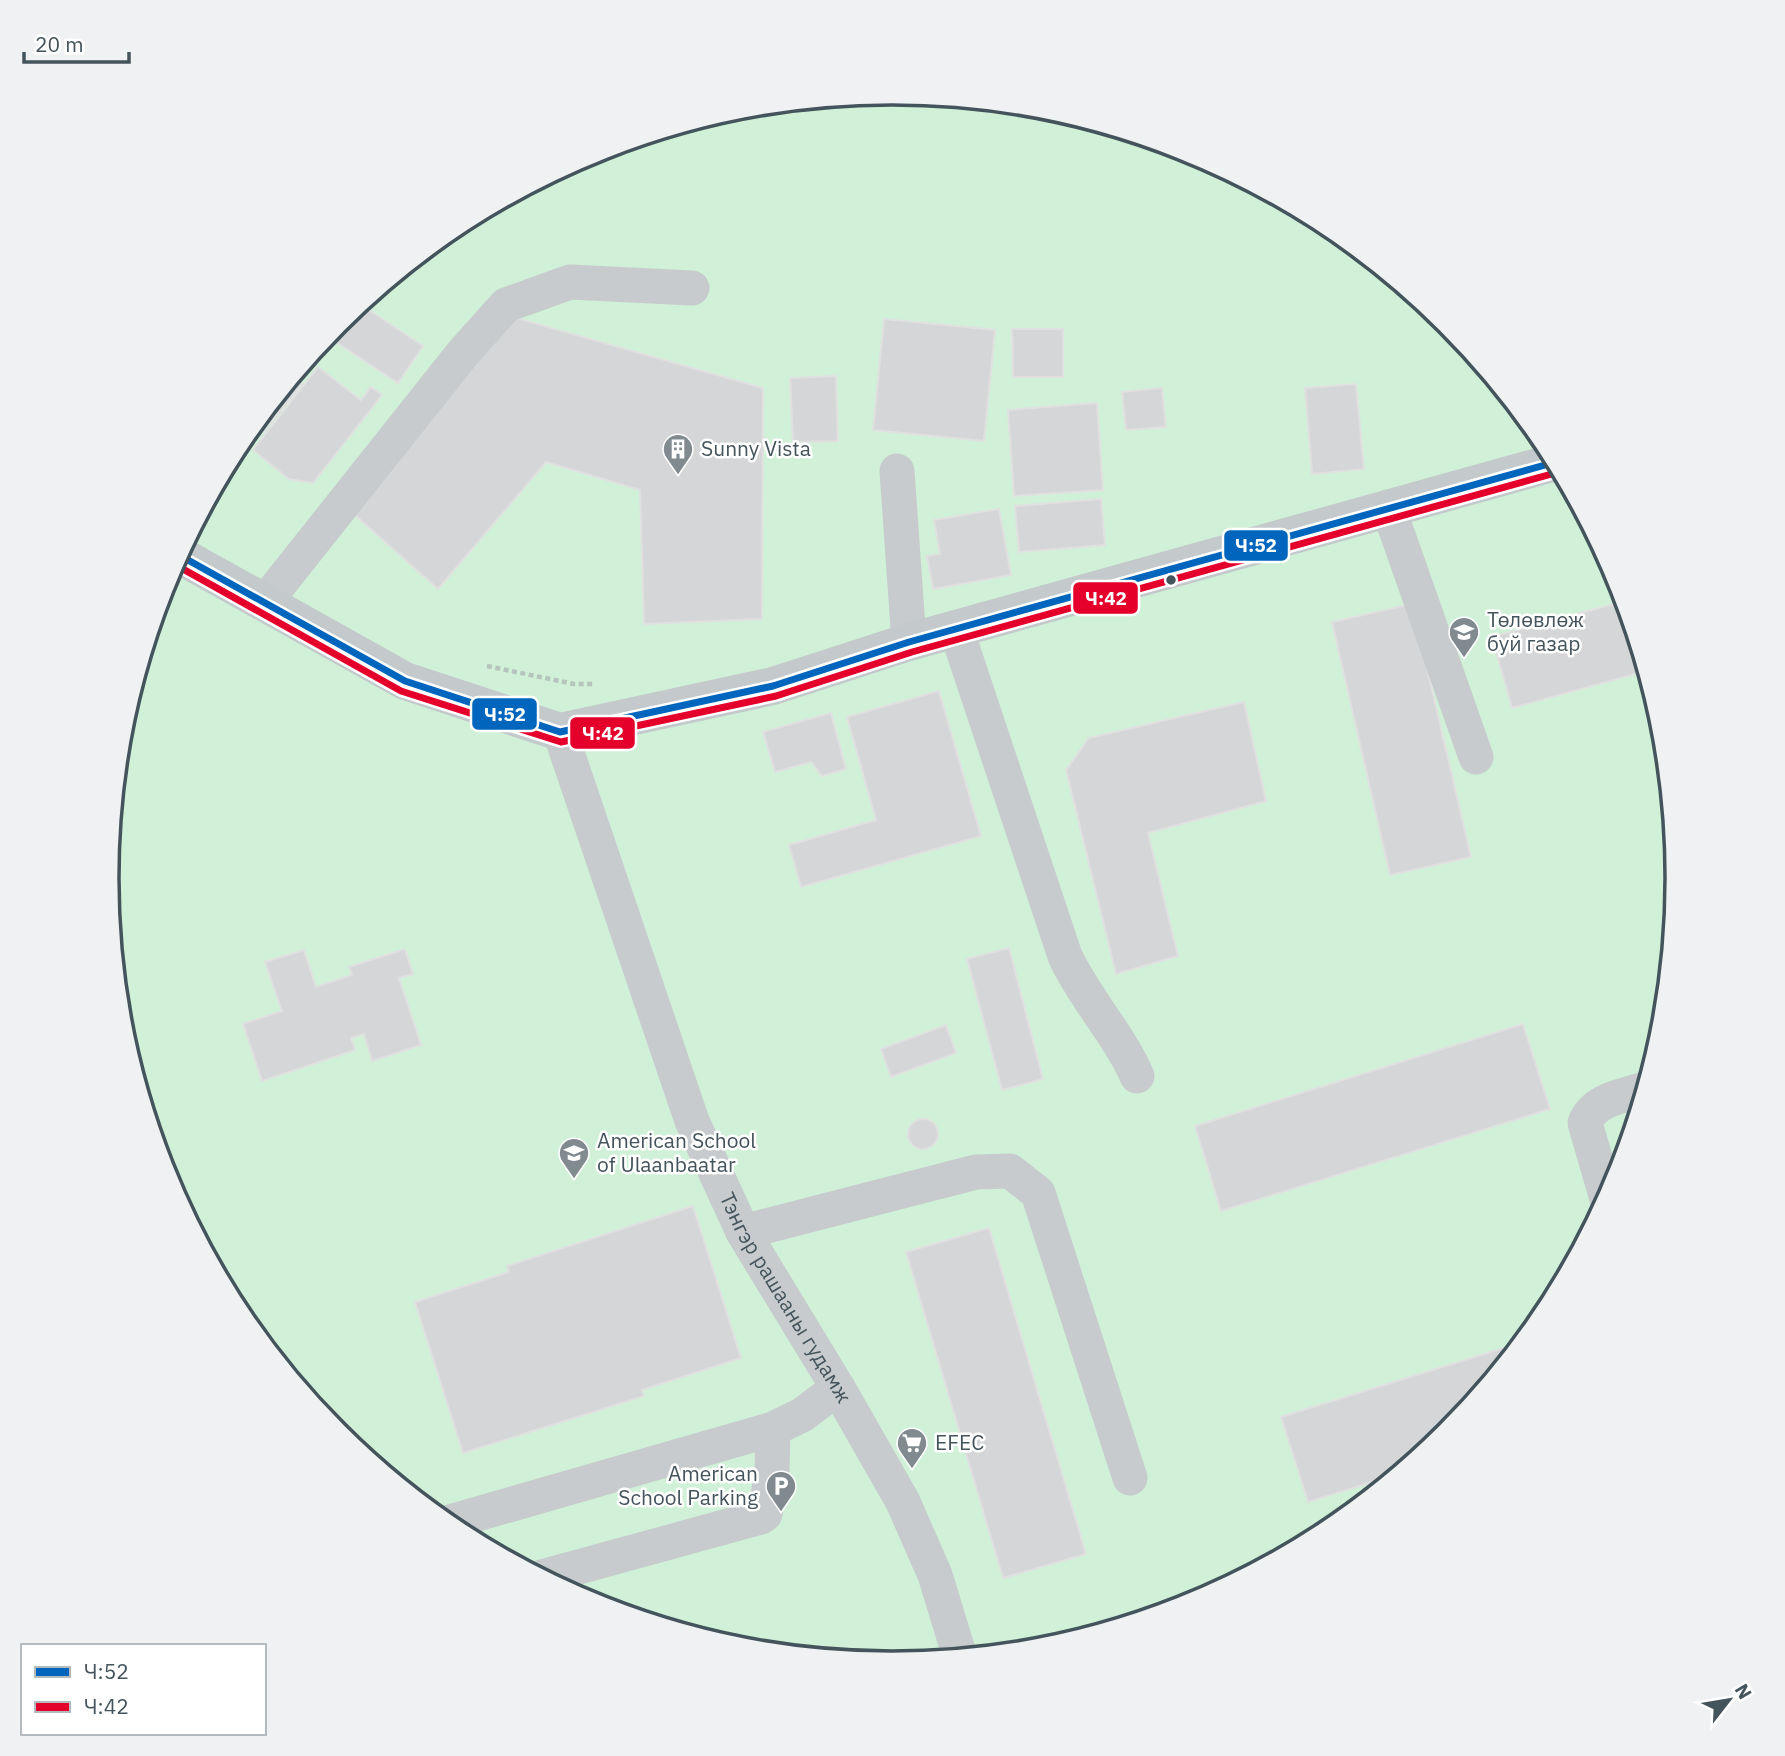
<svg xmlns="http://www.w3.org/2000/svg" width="1785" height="1756" font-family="'IBM Plex Sans',sans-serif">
	<rect width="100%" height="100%" fill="#efeeee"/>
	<circle fill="#d0f0d7" cx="892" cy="878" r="783"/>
	<g fill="#d4d6d7" stroke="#e0e0e1" stroke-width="2">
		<polygon points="360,304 423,346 398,383 327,336 338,322"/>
		<polygon points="509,316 763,388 762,619 644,624 640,490 546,462 438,589 348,509"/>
		<polygon points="884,319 995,330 984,441 873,430"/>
		<polygon points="1012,329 1063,329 1063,377 1013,377"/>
		<polygon points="318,367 361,400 371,387 382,395 313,483 289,479 253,450"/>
		<polygon points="293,376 302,384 264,431 255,423"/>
		<polygon points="836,376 838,441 793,442 790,378"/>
		<polygon points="1356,384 1364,469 1312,474 1305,388"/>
		<polygon points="1162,388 1166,427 1126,430 1122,392"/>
		<polygon points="1097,403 1103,490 1014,496 1008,410"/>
		<polygon points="1101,499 1105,545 1019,552 1015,506"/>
		<polygon points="999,509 1011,575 933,589 927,556 940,554 934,520"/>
		<polygon points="1625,601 1646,671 1512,708 1492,637"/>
		<polygon points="1412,604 1471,857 1390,875 1332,622"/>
		<polygon points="939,691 981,836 801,887 789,845 876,820 847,717"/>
		<polygon points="1244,702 1266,801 1148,833 1178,956 1116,974 1066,770 1089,738"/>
		<polygon points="831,713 846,769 822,776 811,762 775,772 763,732"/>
		<polygon points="1670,799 1673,828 1664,800"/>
		<polygon points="1009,948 1043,1079 1002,1090 967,959"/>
		<polygon points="405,949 413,974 399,978 421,1045 372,1061 364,1034 351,1038 355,1050 262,1081 243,1024 282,1011 265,962 304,950 316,987 352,975 349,967"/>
		<polygon points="1523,1024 1550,1109 1221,1211 1195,1126"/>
		<polygon points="946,1025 956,1053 891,1077 881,1049"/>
		<circle cx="923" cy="1134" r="15"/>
		<polygon points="693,1206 741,1358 642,1390 644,1396 463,1453 415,1302 509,1272 507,1266"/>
		<polygon points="989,1228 1086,1554 1003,1578 906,1252"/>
		<polygon points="1523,1342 1447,1434 1398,1474 1308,1502 1281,1417"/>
	</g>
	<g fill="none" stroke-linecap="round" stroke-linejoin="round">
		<polyline stroke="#b5c4bd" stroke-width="4.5" stroke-dasharray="5 3.5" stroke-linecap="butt" points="487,666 574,684 595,684"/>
		<g stroke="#c7cbcd" stroke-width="35">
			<polyline points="897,471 909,642"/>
			<polyline points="1388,507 1476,757"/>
			<polyline points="265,602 463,353 506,305 570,282 692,288"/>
			<path d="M 956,629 L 1065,956 C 1085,999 1118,1033 1137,1076"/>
			<path id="s1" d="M 560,732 L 692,1121 L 743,1232 L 838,1388 L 903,1502 L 935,1575 L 960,1657"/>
			<path d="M 1607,1199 L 1585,1123 C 1594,1099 1623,1096 1645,1089"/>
			<polyline points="743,1232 976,1172 1010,1171 1038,1193 1130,1478"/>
			<polyline points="446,1523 773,1429 802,1415 838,1388"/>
			<polyline points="542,1577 761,1517 765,1514 772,1471 773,1429"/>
		</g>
		<polyline stroke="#c4c9cb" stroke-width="38" points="179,555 405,681 560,732 773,686 909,642 1556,462"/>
		<g stroke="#fff" stroke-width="12">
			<polyline id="bus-1" points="179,555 405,681 560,732 773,686 909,642 1556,462"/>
		</g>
		<g stroke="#fff" stroke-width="12">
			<polyline id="bus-2" points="174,564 401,691 561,742 776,696 912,652 1559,472"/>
		</g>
		<use href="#bus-1" stroke="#0065bd" stroke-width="7"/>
		<use href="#bus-2" stroke="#e4002b" stroke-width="7"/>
	</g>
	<defs>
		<g id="building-pin" transform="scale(1.575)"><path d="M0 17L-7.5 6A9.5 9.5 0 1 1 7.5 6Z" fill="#808a8f" stroke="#fff"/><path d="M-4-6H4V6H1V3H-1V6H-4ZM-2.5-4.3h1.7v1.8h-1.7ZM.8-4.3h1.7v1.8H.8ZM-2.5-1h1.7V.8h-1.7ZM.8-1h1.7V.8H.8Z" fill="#fff"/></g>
		<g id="school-pin" transform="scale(1.575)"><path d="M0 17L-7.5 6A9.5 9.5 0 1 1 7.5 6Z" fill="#808a8f" stroke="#fff"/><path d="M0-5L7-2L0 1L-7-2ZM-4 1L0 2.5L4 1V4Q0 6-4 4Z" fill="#fff"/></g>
		<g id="supermarket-pin" transform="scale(1.575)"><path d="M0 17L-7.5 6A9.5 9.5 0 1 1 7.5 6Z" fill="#808a8f" stroke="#fff"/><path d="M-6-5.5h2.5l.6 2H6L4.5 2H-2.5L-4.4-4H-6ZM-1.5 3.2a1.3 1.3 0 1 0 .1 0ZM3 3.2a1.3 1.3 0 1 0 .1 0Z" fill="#fff"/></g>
		<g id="parking-pin" transform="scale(1.575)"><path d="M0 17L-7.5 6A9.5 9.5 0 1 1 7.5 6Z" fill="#808a8f" stroke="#fff"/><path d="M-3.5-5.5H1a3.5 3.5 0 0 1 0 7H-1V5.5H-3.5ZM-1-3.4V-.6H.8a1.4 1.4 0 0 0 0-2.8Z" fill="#fff"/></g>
	</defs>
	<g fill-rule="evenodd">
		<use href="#building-pin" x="678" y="449"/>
		<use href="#school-pin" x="1464" y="632"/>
		<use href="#school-pin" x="574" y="1153"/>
		<use href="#supermarket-pin" x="912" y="1443"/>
		<use href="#parking-pin" x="781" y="1486"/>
	</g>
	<circle fill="#44545c" stroke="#fff" stroke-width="2.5" cx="1171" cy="580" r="6"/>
	<g text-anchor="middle" stroke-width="5" stroke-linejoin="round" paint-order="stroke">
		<g font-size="21" fill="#44545c" stroke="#fff" text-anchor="start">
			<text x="701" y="456">Sunny Vista</text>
			<text x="1487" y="627">Төлөвлөж<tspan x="1487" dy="24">буй газар</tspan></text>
			<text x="597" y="1148">American School<tspan x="597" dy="24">of Ulaanbaatar</tspan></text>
			<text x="935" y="1450">EFEC</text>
			<text x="758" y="1481" text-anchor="end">American<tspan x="758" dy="24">School Parking</tspan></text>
		</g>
		<g font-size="21" fill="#44545c" stroke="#fff">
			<text dy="7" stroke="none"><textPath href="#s1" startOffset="611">Тэнгэр рашааны гудамж</textPath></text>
		</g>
	</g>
	<path d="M0 0H1785V1756H0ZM119 878a773 773 0 1 1 1546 0a773 773 0 1 1-1546 0Z" fill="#f0f1f2" fill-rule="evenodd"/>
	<path fill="none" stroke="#44545c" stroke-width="3.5" d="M119 878a773 773 0 1 1 1546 0a773 773 0 1 1-1546 0Z"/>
	<g stroke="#fff" stroke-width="2.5">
		<rect x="1223" y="529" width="66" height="33" rx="7" fill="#0065bd"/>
		<rect x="1072" y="581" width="67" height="34" rx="7" fill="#e4002b"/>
		<rect x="471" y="697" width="67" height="34" rx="7" fill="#0065bd"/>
		<rect x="569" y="716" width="67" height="34" rx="7" fill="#e4002b"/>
	</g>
	<g font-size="19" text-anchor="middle" font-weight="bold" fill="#fff">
		<text x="1256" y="552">Ч:52</text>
		<text x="1106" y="605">Ч:42</text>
		<text x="505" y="721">Ч:52</text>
		<text x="603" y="740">Ч:42</text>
	</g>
	<rect x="21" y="1644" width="245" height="91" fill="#ffffff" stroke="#b4bbbe" stroke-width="2"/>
	<rect x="35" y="1667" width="35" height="10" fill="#0065bd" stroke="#b4bbbe" stroke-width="2"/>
	<text x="84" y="1679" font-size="21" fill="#44545c">Ч:52</text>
	<rect x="35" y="1702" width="35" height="10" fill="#e4002b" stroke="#b4bbbe" stroke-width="2"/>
	<text x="84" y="1714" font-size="21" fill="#44545c">Ч:42</text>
	<g transform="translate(1729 1700) rotate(59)" stroke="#ffffff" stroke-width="5" paint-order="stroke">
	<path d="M0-5L12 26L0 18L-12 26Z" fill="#44545c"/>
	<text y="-10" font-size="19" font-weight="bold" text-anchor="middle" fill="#44545c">N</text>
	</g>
	<path d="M24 52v10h105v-10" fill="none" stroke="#44545c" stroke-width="3.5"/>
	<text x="35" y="52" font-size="21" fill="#44545c" stroke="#ffffff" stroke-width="5" paint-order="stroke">20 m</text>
</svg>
